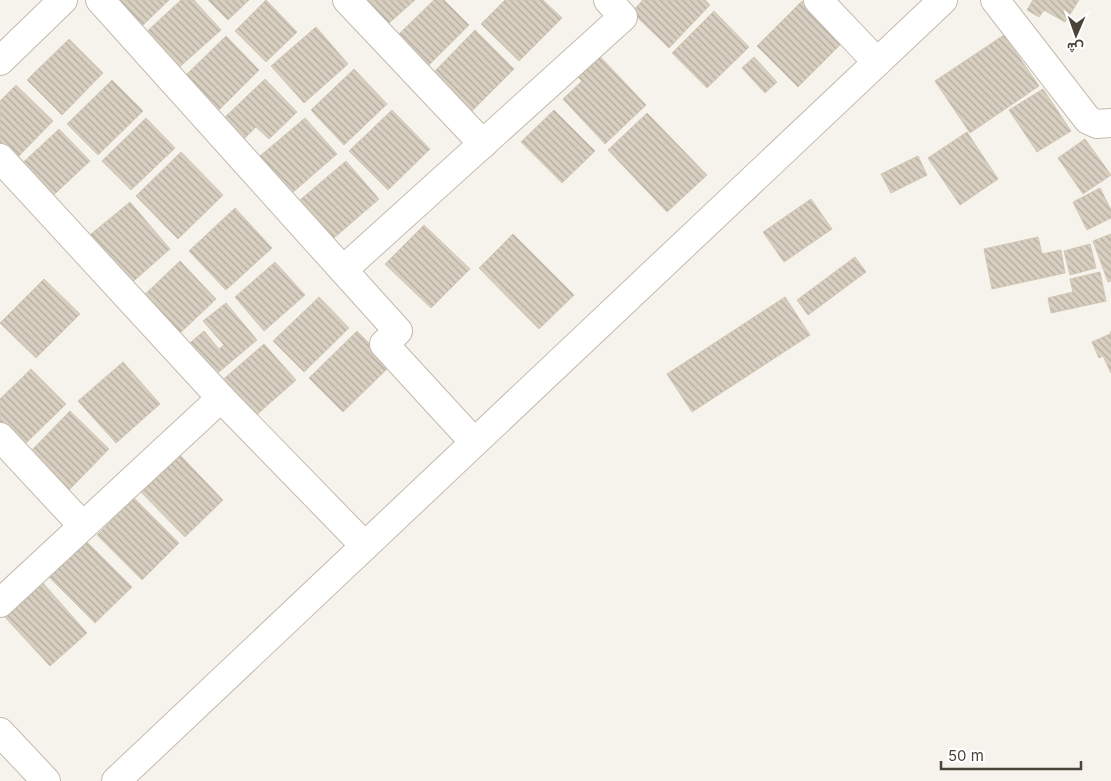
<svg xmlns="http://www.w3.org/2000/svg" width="1111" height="781" font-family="Inter,Vazirmatn,sans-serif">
	<defs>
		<pattern id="building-back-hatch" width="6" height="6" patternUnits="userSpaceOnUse" patternTransform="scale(1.25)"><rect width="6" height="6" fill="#d8cfc1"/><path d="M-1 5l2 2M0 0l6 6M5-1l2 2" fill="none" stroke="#b1aa9e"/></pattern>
	</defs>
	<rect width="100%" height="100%" fill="#f6f3ec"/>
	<g fill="url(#building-back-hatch)" stroke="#d3c7b4">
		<polygon points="113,0 169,0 140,28"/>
		<polygon points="181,0 194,0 221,30 175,71 143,35"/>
		<polygon points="208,0 249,0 228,20"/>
		<polygon points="266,0 297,32 266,62 235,31"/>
		<polygon points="367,0 415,0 388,24"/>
		<polygon points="434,0 444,0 469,25 429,65 398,35"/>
		<polygon points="505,0 543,0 562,18 519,61 481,24"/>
		<polygon points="643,0 705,0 710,5 669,48 632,12"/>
		<polygon points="1033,0 1079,0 1065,22 1044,10 1039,17 1027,10"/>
		<polygon points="802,1 843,42 798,87 757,46"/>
		<polygon points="714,11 749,47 707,88 672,53"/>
		<polygon points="316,27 348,64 304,103 271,66"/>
		<polygon points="475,30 514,69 471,112 433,73"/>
		<polygon points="1004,35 1039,86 970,133 935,81"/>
		<polygon points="226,36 259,70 218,111 184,77"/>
		<polygon points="69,39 103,73 62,115 27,80"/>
		<polygon points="593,49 646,105 605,144 563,99 582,81 571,70"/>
		<polygon points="754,57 777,82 765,93 742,68"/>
		<polygon points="354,69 387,104 344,145 311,110"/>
		<polygon points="265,79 297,112 269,139 256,127 243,140 223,119"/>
		<polygon points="112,80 143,111 98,155 67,124"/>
		<polygon points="16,85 53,121 12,163 0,151 0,101"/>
		<polygon points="1043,89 1071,131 1037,152 1009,110"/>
		<polygon points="392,110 430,149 388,190 349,151"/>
		<polygon points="554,110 595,151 562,183 521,142"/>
		<polygon points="647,113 707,175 667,212 608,150"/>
		<polygon points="146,118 175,148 131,190 102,161"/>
		<polygon points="305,118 337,154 292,193 260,156"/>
		<polygon points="59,129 90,161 46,202 15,170"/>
		<polygon points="967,132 998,179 960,205 928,158"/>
		<polygon points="1085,139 1111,175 1083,194 1058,158"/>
		<polygon points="181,152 223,195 178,239 136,196"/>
		<polygon points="918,156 927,175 891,193 881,174"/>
		<polygon points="346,161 379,199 334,238 300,200"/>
		<polygon points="1100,188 1111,210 1111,218 1087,230 1073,202"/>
		<polygon points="811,199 832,229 784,262 763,232"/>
		<polygon points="130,202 170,249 127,287 85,239"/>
		<polygon points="235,208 272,248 226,290 189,251"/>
		<polygon points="424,225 470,269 431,308 385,264"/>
		<polygon points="513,234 574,295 539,329 479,268"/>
		<polygon points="1111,234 1111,281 1108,282 1093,241"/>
		<polygon points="1038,237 1042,254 1061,250 1065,273 992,289 984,249"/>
		<polygon points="1090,244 1096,268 1070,275 1064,251"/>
		<polygon points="855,257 866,272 808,315 797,300"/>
		<polygon points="180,261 216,299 177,336 140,299"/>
		<polygon points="275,262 305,295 264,331 235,297"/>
		<polygon points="1100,272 1106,301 1051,313 1048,298 1073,292 1070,279"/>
		<polygon points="44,279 80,314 36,358 0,323"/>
		<polygon points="319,297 349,328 304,372 273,341"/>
		<polygon points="785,297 810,335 692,412 667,374"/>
		<polygon points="226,303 257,340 213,377 185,347 204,331 219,349 224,345 203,321"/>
		<polygon points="357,331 391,365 343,412 309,378"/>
		<polygon points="1111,331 1111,373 1103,356 1099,358 1092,342 1110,334"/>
		<polygon points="264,344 296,380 252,419 219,383"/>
		<polygon points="123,362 160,404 116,443 78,401"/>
		<polygon points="31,369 66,404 23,446 0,423 0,399"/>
		<polygon points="70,411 109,449 68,491 29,453"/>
		<polygon points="179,454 223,500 185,537 140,491"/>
		<polygon points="134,498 179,543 142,580 97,535"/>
		<polygon points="84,539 132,587 95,623 47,575"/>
		<polygon points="42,582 87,633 50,666 4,616"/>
	</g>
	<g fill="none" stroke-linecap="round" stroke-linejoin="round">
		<g stroke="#c2bbae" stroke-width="30">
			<g id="minor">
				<polyline points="100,0 343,270 623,17 608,0"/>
				<polyline points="347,0 483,144"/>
				<polyline points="818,0 877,62"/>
				<polyline points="995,0 1088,120 1097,124 1111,123"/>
				<polyline points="0,61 63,0"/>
				<polyline points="0,158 221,398 0,603"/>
				<polyline points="343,270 398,331 384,344 474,442"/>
				<polyline points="221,398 365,546"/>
				<polyline points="0,437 83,526"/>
				<polyline points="0,732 46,781"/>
				<polyline points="116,781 943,0"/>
			</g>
		</g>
		<use href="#minor" stroke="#fff" stroke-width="28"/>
	</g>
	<g transform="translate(1076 35) rotate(182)" stroke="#ffffff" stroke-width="4" paint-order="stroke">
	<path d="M0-4L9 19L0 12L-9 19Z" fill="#4b4439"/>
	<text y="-8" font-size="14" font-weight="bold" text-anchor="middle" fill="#4b4439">ش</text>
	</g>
	<path d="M941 761v8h140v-8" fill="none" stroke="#4b4439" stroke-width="2.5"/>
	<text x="948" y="761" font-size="15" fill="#4b4439" stroke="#ffffff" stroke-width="4" paint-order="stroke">50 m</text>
</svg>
